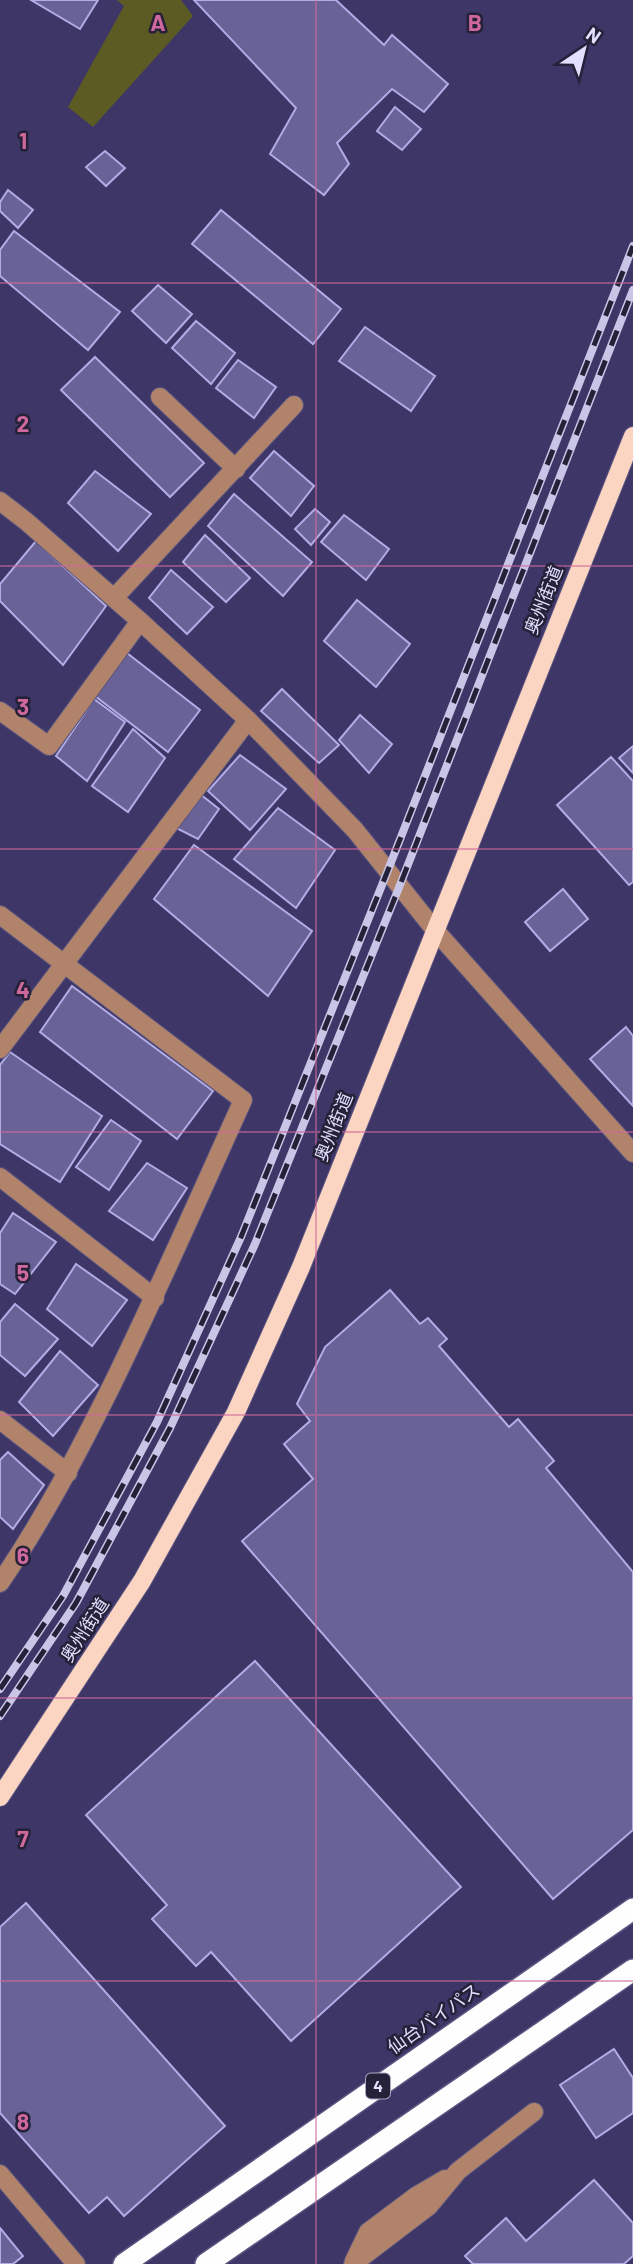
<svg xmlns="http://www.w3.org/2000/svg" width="633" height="2264" font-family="Barlow,'Noto Sans JP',sans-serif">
	<rect width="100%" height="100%" fill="#3d3666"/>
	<polygon fill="#5c5b23" points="117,0 181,0 193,16 93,127 68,107 124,6"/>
	<g fill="#686297" stroke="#b2ace6" stroke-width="2">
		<polygon points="31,0 98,0 80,29"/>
		<polygon points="194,0 336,0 384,45 392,35 448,84 424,112 392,89 337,143 349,164 324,195 270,154 296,108"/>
		<polygon points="395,107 421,129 402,150 377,131"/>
		<polygon points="105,151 125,168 106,186 86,167"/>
		<polygon points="8,190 33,210 18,228 0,211 0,202"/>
		<polygon points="221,210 341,309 313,344 192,244"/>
		<polygon points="14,231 120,312 88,350 0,276 0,250"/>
		<polygon points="158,285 192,314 166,343 132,311"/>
		<polygon points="196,321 235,353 211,384 172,348"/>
		<polygon points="365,327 435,376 411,411 339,361"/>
		<polygon points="95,357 204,463 170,497 61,390"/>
		<polygon points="238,360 276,387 254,418 216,388"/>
		<polygon points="274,451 314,486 291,516 250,478"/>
		<polygon points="95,471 151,514 118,551 68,503"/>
		<polygon points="234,494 312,562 283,596 208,526"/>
		<polygon points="315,509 330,522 311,545 295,529"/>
		<polygon points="344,515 389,549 366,580 321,542"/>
		<polygon points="205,535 250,578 226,602 183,562"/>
		<polygon points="36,541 106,606 63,665 0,601 0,584"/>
		<polygon points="171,570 213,607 187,634 149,598"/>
		<polygon points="357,600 410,644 376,687 324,641"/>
		<polygon points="127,653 200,710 168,752 95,696"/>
		<polygon points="282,689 339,745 319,763 261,711"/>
		<polygon points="94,699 125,722 87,781 56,756"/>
		<polygon points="360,715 392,744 369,773 339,740"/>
		<polygon points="133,729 165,758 128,812 92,786"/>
		<polygon points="633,746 633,773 619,758"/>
		<polygon points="240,755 286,789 250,830 208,791"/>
		<polygon points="611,757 633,781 633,882 629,885 557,805"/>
		<polygon points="200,794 219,809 198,839 176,828"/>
		<polygon points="278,808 335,850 296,908 234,859"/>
		<polygon points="194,845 312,931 268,996 154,899"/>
		<polygon points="563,889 588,919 550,951 525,922"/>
		<polygon points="72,986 213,1091 177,1139 40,1032"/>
		<polygon points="626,1027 633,1036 633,1106 590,1059"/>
		<polygon points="10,1052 102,1116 60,1182 0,1144 0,1065"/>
		<polygon points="111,1120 141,1141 109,1190 76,1167"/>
		<polygon points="147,1163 187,1188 153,1240 109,1211"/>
		<polygon points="13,1213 56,1242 15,1294 0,1284 0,1233"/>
		<polygon points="76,1264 127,1300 92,1346 47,1309"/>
		<polygon points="390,1290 420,1324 428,1318 447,1339 439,1346 509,1427 518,1419 554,1461 546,1468 633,1572 633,1830 553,1899 242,1541 313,1479 284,1444 310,1421 297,1404 325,1347"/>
		<polygon points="15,1304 58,1339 25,1376 0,1355 0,1322"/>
		<polygon points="60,1351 98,1385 53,1436 19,1402"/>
		<polygon points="8,1452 44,1485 13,1529 0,1517 0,1460"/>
		<polygon points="255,1661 461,1887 291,2041 211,1952 196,1966 152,1919 167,1905 86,1815"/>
		<polygon points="26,1903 225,2126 124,2216 107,2197 89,2213 0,2113 0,1927"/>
		<polygon points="614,2049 633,2078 633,2113 596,2138 560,2085"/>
		<polygon points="594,2180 633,2223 633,2256 624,2264 473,2264 465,2256 506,2218 526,2241"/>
		<polygon points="0,2228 23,2256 13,2264 0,2264"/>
	</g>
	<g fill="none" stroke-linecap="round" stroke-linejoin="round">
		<g stroke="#5b5581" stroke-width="20">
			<g id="minor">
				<polyline points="160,397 236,469"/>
				<polyline points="0,501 27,522 140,621 248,720 355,830 434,929 633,1153"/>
				<polyline points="114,598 294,405"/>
				<polyline points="0,711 49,746 140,621"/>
				<path d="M 0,915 L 243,1100 C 200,1195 158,1291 112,1385 C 78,1453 43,1520 0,1583"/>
				<polyline points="0,1049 248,720"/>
				<polyline points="0,1177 155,1298"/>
				<polyline points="0,1420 68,1473"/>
				<polyline points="0,2174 76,2264"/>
				<polyline points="354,2261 368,2232 416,2196 445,2179"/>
				<polyline points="353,2264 429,2206 458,2171 534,2112"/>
			</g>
		</g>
		<g stroke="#5b5581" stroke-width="20">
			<polyline id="major" points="0,1797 142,1581 236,1412 301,1267 633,436"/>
		</g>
		<g stroke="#5b5581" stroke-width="24">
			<g id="highway">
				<polyline points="124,2264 633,1909"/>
				<polyline points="206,2264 633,1970"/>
			</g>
		</g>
		<use href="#minor" stroke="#b1836a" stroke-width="18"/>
		<use href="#major" stroke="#fcd5c2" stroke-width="18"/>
		<use href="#highway" stroke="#fefefe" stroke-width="21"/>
		<g stroke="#c8c5e6" stroke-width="8">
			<g id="rail">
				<polyline points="0,1689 63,1596 157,1422 241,1237 388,870 633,246"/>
				<polyline points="0,1716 76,1603 170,1428 255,1244 400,885 633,290"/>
			</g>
		</g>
		<use href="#rail" stroke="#242138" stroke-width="5" stroke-dasharray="16" stroke-linecap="butt"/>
	</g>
	<path fill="none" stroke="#cf689c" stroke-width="2" stroke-opacity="0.55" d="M 316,0 L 316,2264M 0,283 L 633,283M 0,566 L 633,566M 0,849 L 633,849M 0,1132 L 633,1132M 0,1415 L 633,1415M 0,1698 L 633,1698M 0,1981 L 633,1981"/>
	<g text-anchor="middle" stroke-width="5" stroke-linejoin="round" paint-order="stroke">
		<rect fill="#242138" stroke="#a9a7c3" stroke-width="2" x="366" y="2073.5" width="24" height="25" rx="5"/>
		<g font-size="16" font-weight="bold" fill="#e2e0fe">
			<text x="378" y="2092">4</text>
		</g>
		<g font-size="18" fill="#e2e0fe" stroke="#242138">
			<text transform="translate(544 600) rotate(-68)" y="6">奥州街道</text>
			<text transform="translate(334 1127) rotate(-68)" y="6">奥州街道</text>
			<text transform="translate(85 1630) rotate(-57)" y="6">奥州街道</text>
			<text transform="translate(434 2019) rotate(-35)" y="6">仙台バイパス</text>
		</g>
	</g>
	<g font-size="23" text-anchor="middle" font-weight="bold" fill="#cf689c" stroke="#242138" stroke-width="5" stroke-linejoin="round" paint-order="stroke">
		<text x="158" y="31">A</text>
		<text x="475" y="31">B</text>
		<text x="23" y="149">1</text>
		<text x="23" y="432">2</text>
		<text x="23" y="715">3</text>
		<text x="23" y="998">4</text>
		<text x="23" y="1281">5</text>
		<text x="23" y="1564">6</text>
		<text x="23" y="1847">7</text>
		<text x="23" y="2130">8</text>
	</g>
	<g transform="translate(584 49) rotate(35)" stroke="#242138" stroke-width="5" paint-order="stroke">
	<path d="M0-5L12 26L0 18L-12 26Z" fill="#e2e0fe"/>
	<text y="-10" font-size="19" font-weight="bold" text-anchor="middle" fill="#e2e0fe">N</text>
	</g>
</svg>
